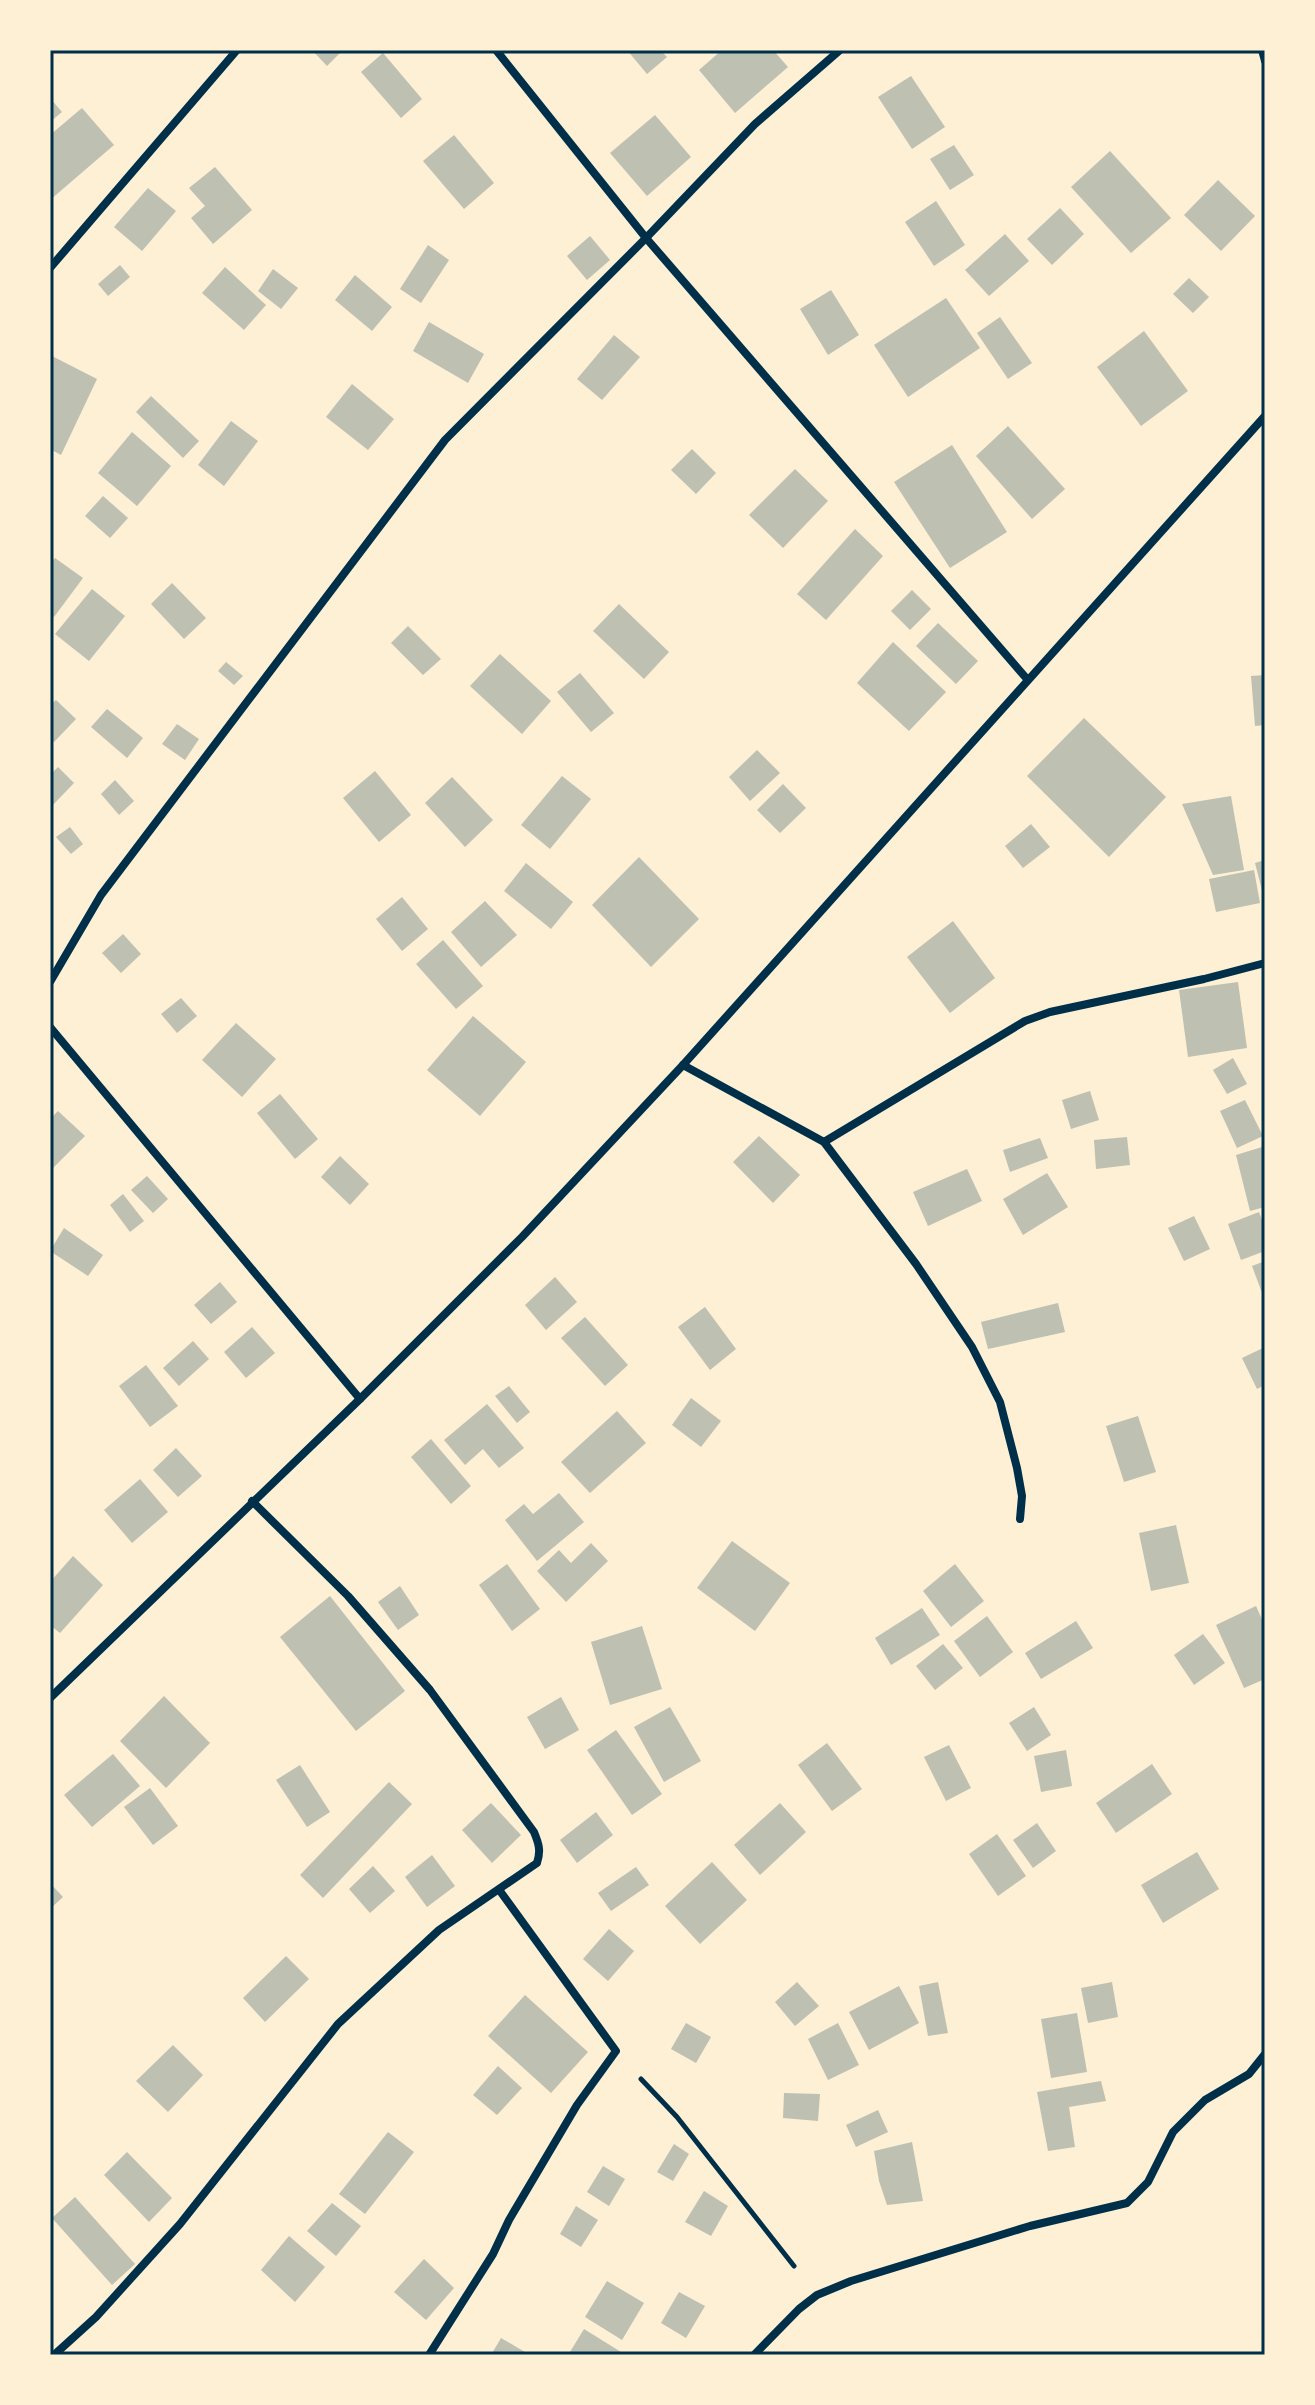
<svg xmlns="http://www.w3.org/2000/svg" width="1315" height="2405" font-family="'Public Sans',sans-serif">
	<rect width="100%" height="100%" fill="#fdf0d5"/>
	<g fill="#bec0b2">
		<polygon points="312,50 343,50 327,66"/>
		<polygon points="627,50 660,50 667,57 647,74"/>
		<polygon points="722,50 773,50 788,67 735,113 699,70"/>
		<polygon points="383,53 422,99 401,118 361,72"/>
		<polygon points="911,76 945,127 912,149 878,97"/>
		<polygon points="50,98 62,112 50,122"/>
		<polygon points="82,108 114,145 50,200 50,135"/>
		<polygon points="655,115 691,157 647,196 610,153"/>
		<polygon points="454,135 494,183 464,209 423,161"/>
		<polygon points="954,145 974,175 950,190 930,159"/>
		<polygon points="1110,151 1171,218 1131,253 1071,187"/>
		<polygon points="215,167 252,210 213,244 191,218 205,206 189,188"/>
		<polygon points="1218,180 1255,216 1221,251 1184,215"/>
		<polygon points="148,188 176,211 142,251 114,227"/>
		<polygon points="936,201 965,245 934,266 905,222"/>
		<polygon points="1060,208 1084,234 1052,265 1027,239"/>
		<polygon points="1005,234 1029,261 989,296 965,270"/>
		<polygon points="590,236 610,260 587,280 567,256"/>
		<polygon points="428,245 449,260 421,303 400,289"/>
		<polygon points="120,265 130,277 108,296 98,284"/>
		<polygon points="225,267 266,305 244,330 202,293"/>
		<polygon points="273,269 298,288 281,309 258,291"/>
		<polygon points="355,275 392,307 372,331 335,300"/>
		<polygon points="1189,278 1209,297 1193,313 1173,294"/>
		<polygon points="831,290 859,335 828,355 800,309"/>
		<polygon points="946,298 980,348 908,397 874,345"/>
		<polygon points="1000,317 1032,363 1008,379 977,333"/>
		<polygon points="429,322 484,354 468,383 413,351"/>
		<polygon points="1144,331 1188,391 1141,426 1097,367"/>
		<polygon points="614,335 640,357 602,400 577,379"/>
		<polygon points="50,355 97,379 61,455 50,449"/>
		<polygon points="352,384 394,419 368,450 326,417"/>
		<polygon points="151,396 199,441 183,458 136,412"/>
		<polygon points="231,421 258,441 224,486 198,465"/>
		<polygon points="1008,426 1065,489 1032,519 976,456"/>
		<polygon points="132,432 171,466 137,506 98,473"/>
		<polygon points="952,445 1007,532 950,568 894,482"/>
		<polygon points="692,449 716,473 696,494 671,470"/>
		<polygon points="795,469 828,501 783,548 749,515"/>
		<polygon points="103,496 128,518 110,538 85,516"/>
		<polygon points="855,529 883,556 826,620 797,594"/>
		<polygon points="55,558 83,578 54,617 50,614 50,564"/>
		<polygon points="172,583 206,618 184,639 151,604"/>
		<polygon points="92,589 125,616 89,661 55,634"/>
		<polygon points="912,590 931,609 910,630 891,611"/>
		<polygon points="619,604 669,652 644,679 593,631"/>
		<polygon points="938,623 978,661 956,684 916,646"/>
		<polygon points="408,626 441,659 423,675 391,643"/>
		<polygon points="893,642 946,692 909,731 857,683"/>
		<polygon points="500,654 551,701 522,734 470,686"/>
		<polygon points="226,662 243,676 234,685 218,671"/>
		<polygon points="580,673 614,713 591,732 557,692"/>
		<polygon points="1265,675 1265,725 1255,726 1251,676"/>
		<polygon points="56,700 76,719 54,742 50,738 50,705"/>
		<polygon points="107,709 143,738 127,758 91,727"/>
		<polygon points="1084,718 1166,797 1109,857 1027,776"/>
		<polygon points="177,724 199,739 185,760 162,744"/>
		<polygon points="757,750 780,773 750,801 729,777"/>
		<polygon points="58,767 74,783 50,808 50,775"/>
		<polygon points="375,771 411,815 379,842 343,798"/>
		<polygon points="562,776 591,799 550,849 521,825"/>
		<polygon points="452,777 493,820 465,847 425,803"/>
		<polygon points="115,780 134,801 119,815 101,794"/>
		<polygon points="783,784 806,808 780,833 757,810"/>
		<polygon points="1231,796 1244,870 1213,875 1182,804"/>
		<polygon points="1031,824 1050,847 1023,868 1005,846"/>
		<polygon points="70,827 83,844 71,854 56,837"/>
		<polygon points="639,857 699,919 651,967 592,905"/>
		<polygon points="1265,860 1265,898 1264,898 1255,863"/>
		<polygon points="526,863 573,902 551,929 504,891"/>
		<polygon points="1254,870 1260,903 1216,912 1209,879"/>
		<polygon points="402,897 428,929 402,951 376,919"/>
		<polygon points="485,901 517,935 481,967 451,932"/>
		<polygon points="953,921 995,978 950,1013 907,957"/>
		<polygon points="123,934 141,954 121,973 102,953"/>
		<polygon points="443,940 483,986 456,1009 416,964"/>
		<polygon points="1238,982 1247,1048 1188,1057 1179,990"/>
		<polygon points="181,998 197,1016 177,1033 161,1014"/>
		<polygon points="473,1016 526,1062 480,1116 427,1070"/>
		<polygon points="236,1023 276,1059 242,1097 202,1060"/>
		<polygon points="1233,1058 1247,1084 1227,1094 1213,1070"/>
		<polygon points="1090,1091 1099,1120 1071,1129 1062,1100"/>
		<polygon points="280,1094 318,1139 295,1159 257,1113"/>
		<polygon points="1245,1100 1263,1136 1237,1148 1220,1111"/>
		<polygon points="58,1111 85,1136 50,1171 50,1119"/>
		<polygon points="759,1136 800,1175 773,1203 733,1162"/>
		<polygon points="1127,1137 1130,1165 1096,1169 1094,1140"/>
		<polygon points="1040,1138 1048,1158 1010,1172 1003,1150"/>
		<polygon points="1262,1147 1265,1158 1265,1207 1250,1211 1236,1155"/>
		<polygon points="340,1156 369,1184 350,1205 321,1177"/>
		<polygon points="967,1169 982,1201 928,1226 913,1192"/>
		<polygon points="1047,1173 1068,1207 1023,1235 1003,1199"/>
		<polygon points="147,1176 168,1199 153,1213 131,1190"/>
		<polygon points="123,1194 144,1221 130,1232 110,1205"/>
		<polygon points="1259,1212 1265,1228 1265,1251 1241,1260 1228,1224"/>
		<polygon points="1194,1216 1210,1249 1184,1261 1168,1228"/>
		<polygon points="64,1228 103,1255 88,1276 50,1251"/>
		<polygon points="1265,1261 1265,1301 1252,1266"/>
		<polygon points="555,1277 577,1302 546,1330 525,1305"/>
		<polygon points="220,1282 237,1302 211,1324 194,1305"/>
		<polygon points="1058,1303 1065,1332 988,1349 981,1322"/>
		<polygon points="705,1307 736,1349 710,1370 678,1327"/>
		<polygon points="585,1317 628,1365 605,1386 561,1338"/>
		<polygon points="252,1327 275,1353 246,1378 224,1352"/>
		<polygon points="193,1341 209,1359 179,1386 163,1368"/>
		<polygon points="1265,1347 1265,1385 1257,1389 1242,1358"/>
		<polygon points="146,1365 178,1406 150,1427 119,1386"/>
		<polygon points="509,1386 530,1412 517,1423 495,1396"/>
		<polygon points="691,1398 721,1421 701,1447 672,1425"/>
		<polygon points="487,1404 524,1448 499,1468 483,1449 465,1465 444,1440"/>
		<polygon points="617,1411 646,1443 590,1493 561,1462"/>
		<polygon points="1138,1416 1156,1472 1124,1482 1106,1426"/>
		<polygon points="431,1439 471,1486 451,1504 411,1457"/>
		<polygon points="176,1448 202,1476 178,1497 153,1470"/>
		<polygon points="140,1479 168,1512 132,1543 104,1510"/>
		<polygon points="559,1493 584,1522 537,1561 505,1520 524,1504 533,1514"/>
		<polygon points="1176,1525 1189,1583 1151,1591 1139,1533"/>
		<polygon points="732,1541 790,1583 755,1631 697,1588"/>
		<polygon points="591,1543 608,1561 566,1602 537,1571 559,1550 571,1563"/>
		<polygon points="73,1556 103,1585 60,1633 50,1625 50,1582"/>
		<polygon points="507,1564 540,1609 512,1631 479,1585"/>
		<polygon points="955,1564 984,1601 951,1627 923,1591"/>
		<polygon points="400,1586 419,1615 398,1630 378,1602"/>
		<polygon points="330,1596 405,1691 356,1731 280,1637"/>
		<polygon points="1256,1606 1265,1626 1265,1679 1244,1688 1216,1625"/>
		<polygon points="922,1608 940,1635 891,1665 875,1638"/>
		<polygon points="987,1616 1013,1652 980,1677 954,1641"/>
		<polygon points="1076,1621 1093,1648 1041,1679 1025,1653"/>
		<polygon points="642,1626 662,1689 610,1705 591,1642"/>
		<polygon points="1203,1634 1225,1663 1194,1685 1174,1655"/>
		<polygon points="943,1644 963,1668 935,1690 916,1666"/>
		<polygon points="164,1696 210,1743 166,1788 120,1741"/>
		<polygon points="561,1697 579,1730 545,1749 527,1717"/>
		<polygon points="670,1707 701,1761 664,1782 634,1727"/>
		<polygon points="1034,1707 1051,1735 1027,1751 1009,1723"/>
		<polygon points="616,1730 662,1794 632,1815 587,1750"/>
		<polygon points="827,1743 862,1789 832,1811 798,1765"/>
		<polygon points="949,1745 971,1788 946,1801 924,1757"/>
		<polygon points="1066,1750 1072,1786 1041,1792 1034,1756"/>
		<polygon points="113,1754 140,1786 92,1827 64,1795"/>
		<polygon points="1152,1764 1172,1794 1116,1833 1096,1803"/>
		<polygon points="300,1765 330,1812 307,1827 276,1780"/>
		<polygon points="389,1782 412,1804 323,1898 300,1875"/>
		<polygon points="150,1788 178,1826 153,1845 124,1807"/>
		<polygon points="491,1803 521,1835 492,1863 462,1830"/>
		<polygon points="780,1803 806,1832 760,1875 734,1845"/>
		<polygon points="596,1812 613,1835 577,1863 560,1840"/>
		<polygon points="1037,1823 1056,1851 1033,1868 1013,1840"/>
		<polygon points="997,1834 1026,1876 998,1896 969,1854"/>
		<polygon points="1197,1852 1219,1889 1163,1923 1141,1885"/>
		<polygon points="432,1855 455,1886 427,1907 405,1877"/>
		<polygon points="712,1862 747,1900 700,1944 665,1906"/>
		<polygon points="373,1866 395,1891 370,1913 349,1889"/>
		<polygon points="636,1867 649,1885 611,1911 598,1893"/>
		<polygon points="50,1883 63,1897 50,1909"/>
		<polygon points="609,1929 634,1951 608,1981 583,1959"/>
		<polygon points="286,1956 309,1979 265,2022 243,1998"/>
		<polygon points="797,1982 819,2006 795,2026 775,2002"/>
		<polygon points="938,1982 948,2033 928,2036 919,1986"/>
		<polygon points="1112,1982 1118,2017 1088,2023 1081,1988"/>
		<polygon points="899,1986 919,2023 869,2050 849,2012"/>
		<polygon points="525,1995 588,2052 551,2093 488,2036"/>
		<polygon points="1077,2013 1087,2072 1051,2078 1041,2019"/>
		<polygon points="686,2023 711,2037 696,2063 671,2049"/>
		<polygon points="838,2023 859,2065 828,2080 808,2039"/>
		<polygon points="173,2045 203,2075 168,2112 136,2081"/>
		<polygon points="498,2066 522,2088 497,2115 473,2095"/>
		<polygon points="1101,2081 1106,2101 1069,2107 1075,2147 1048,2151 1037,2092"/>
		<polygon points="784,2093 820,2094 818,2121 783,2118"/>
		<polygon points="878,2110 888,2132 856,2147 846,2125"/>
		<polygon points="388,2132 414,2152 365,2214 339,2194"/>
		<polygon points="912,2142 923,2201 887,2205 879,2181 874,2151"/>
		<polygon points="674,2144 689,2154 673,2181 657,2172"/>
		<polygon points="127,2152 172,2198 149,2222 104,2175"/>
		<polygon points="603,2166 625,2179 609,2206 587,2192"/>
		<polygon points="704,2191 728,2206 711,2236 685,2222"/>
		<polygon points="75,2197 135,2264 112,2285 52,2218"/>
		<polygon points="332,2203 361,2226 336,2256 307,2231"/>
		<polygon points="576,2206 598,2220 581,2247 560,2234"/>
		<polygon points="289,2236 325,2267 295,2302 261,2270"/>
		<polygon points="424,2259 454,2288 426,2320 394,2292"/>
		<polygon points="607,2281 644,2303 622,2340 585,2317"/>
		<polygon points="679,2292 705,2306 686,2338 661,2323"/>
		<polygon points="584,2329 621,2352 619,2355 575,2355 570,2352"/>
		<polygon points="501,2338 530,2355 491,2355"/>
	</g>
	<g fill="none" stroke-linecap="round" stroke-linejoin="round">
		<polyline stroke="#003049" stroke-width="5" points="641,2079 677,2117 794,2266"/>
		<g stroke="#003049" stroke-width="8">
			<polyline points="496,50 646,238 1027,679"/>
			<polyline points="1262,50 1265,61"/>
			<polyline points="50,268 237,50"/>
			<polyline points="50,982 101,895 445,440 646,238 755,124 840,50"/>
			<polyline points="50,1027 360,1399"/>
			<polyline points="683,1065 824,1142 916,1264 972,1347 1000,1402 1017,1468 1022,1496 1020,1519"/>
			<polyline points="824,1142 1025,1021 1050,1012 1204,979 1265,963"/>
			<polyline points="50,1698 360,1399 522,1237 683,1065 1265,416"/>
			<path d="M 54,2355 L 96,2317 L 180,2224 L 338,2024 L 439,1930 L 537,1863 C 541,1851 539,1844 534,1832 L 430,1690 L 348,1596 L 252,1501"/>
			<polyline points="429,2355 493,2254 509,2220 577,2105 616,2051 500,1891"/>
			<polyline points="754,2355 799,2309 817,2295 851,2281 1030,2226 1127,2203 1148,2182 1173,2132 1205,2100 1249,2074 1265,2054"/>
		</g>
	</g>
	<rect width="1315" height="2405" fill="none" stroke="#fdf0d5" stroke-width="104"/>
	<rect x="52" y="52" width="1211" height="2301" fill="none" stroke="#003049" stroke-width="3"/>
</svg>
